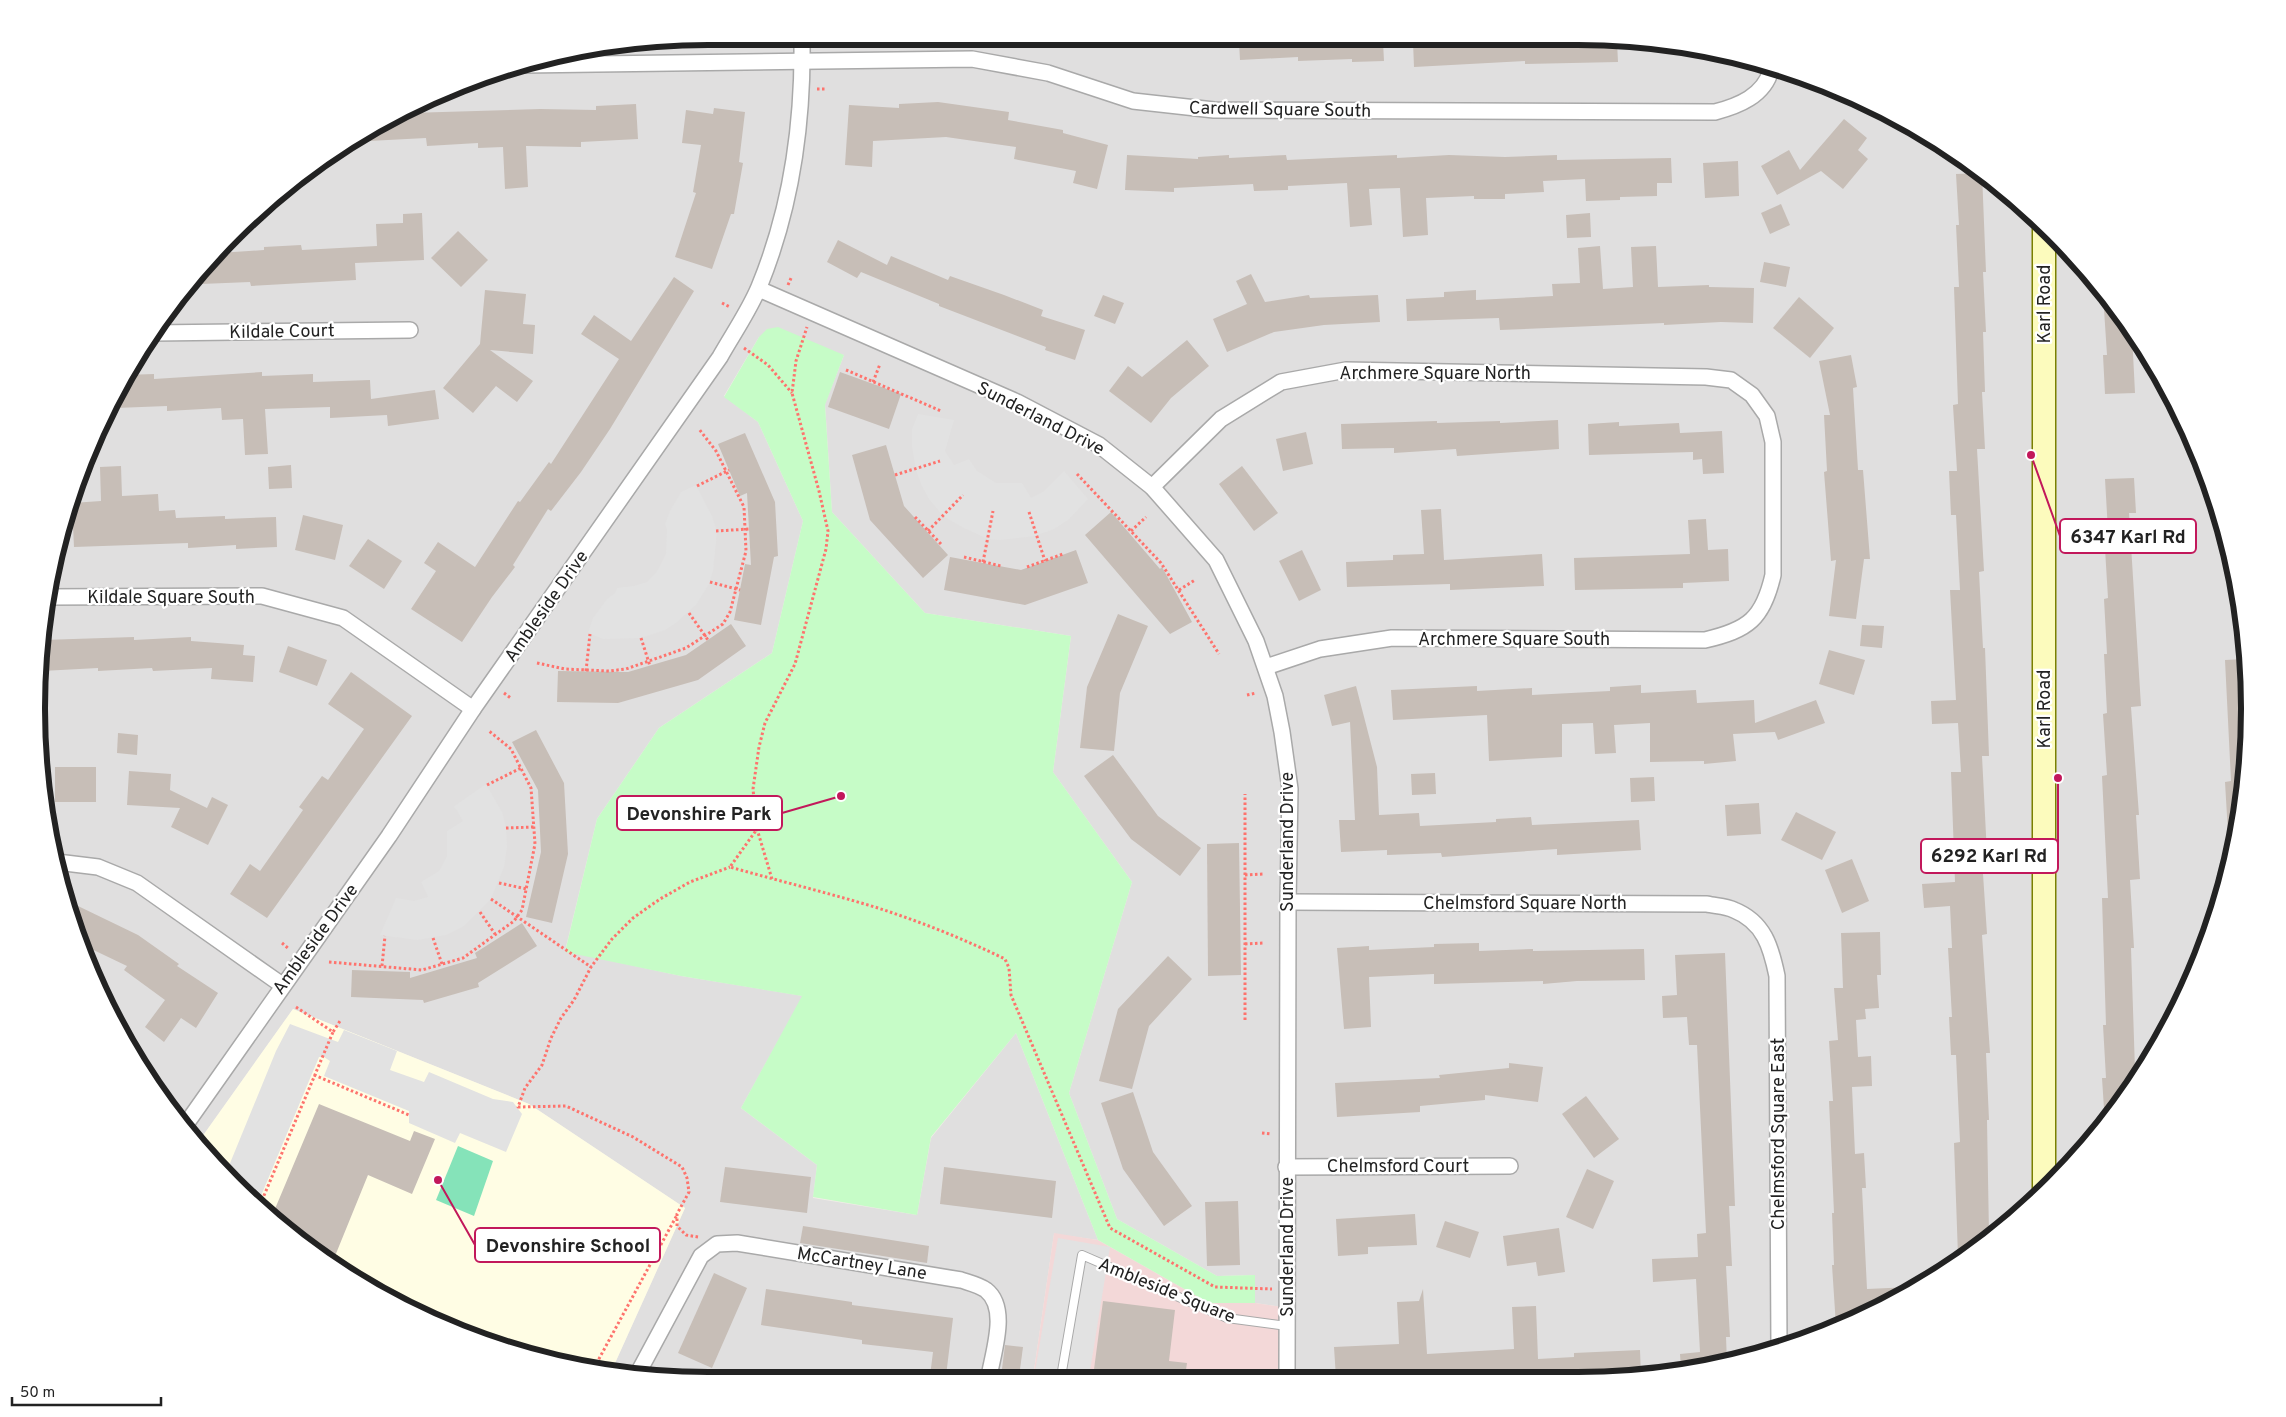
<svg xmlns="http://www.w3.org/2000/svg" width="2286" height="1417" font-family="Overpass,sans-serif">
	<rect width="100%" height="100%" fill="#f2eee8"/>
	<polygon fill="#e0dfdf" points="620,42 1665,42 1835,88 1987,175 2083,265 2160,373 2214,493 2244,621 2248,753 2227,883 2180,1006 2111,1118 2021,1214 1875,1311 1752,1358 1622,1379 1289,1378 1290,1308 1255,1303 1255,1275 1217,1276 1117,1219 1069,1093 1132,882 1053,772 1071,636 925,613 832,512 825,404 844,355 759,337 724,396 758,422 803,521 772,653 659,728 597,819 565,951 681,976 803,996 741,1108 817,1165 813,1198 917,1215 931,1138 1016,1033 1098,1240 1054,1234 1033,1377 621,1375 611,1372 685,1208 529,1104 293,1009 197,1144 150,1082 105,1006 59,883 36,708 49,578 72,492 126,373 175,299 265,203 335,150 493,72"/>
	<polygon fill="#f3d8d8" points="1054,1233 1098,1240 1209,1303 1255,1303 1290,1308 1289,1378 1033,1377"/>
	<polygon fill="#fffde4" points="293,1009 529,1104 685,1208 611,1372 451,1329 299,1242 203,1152 197,1144"/>
	<polygon fill="#c6fcc7" points="778,327 844,355 825,405 832,512 925,613 1071,636 1053,772 1132,882 1069,1093 1117,1219 1217,1276 1255,1275 1255,1303 1209,1303 1098,1240 1016,1033 931,1137 917,1215 813,1197 817,1165 741,1108 802,996 681,976 565,952 597,819 659,728 772,653 803,521 758,422 724,397 759,337 767,329"/>
	<polygon fill="#85e3b9" points="458,1146 493,1161 474,1216 436,1200"/>
	<g fill="#e2e2e2">
		<polygon points="918,414 954,420 945,451 954,465 969,459 977,471 996,483 1022,483 1031,498 1043,492 1064,471 1088,499 1068,520 1054,529 1035,536 1000,540 988,539 964,528 943,516 929,499 922,486 916,470 912,446 912,429"/>
		<polygon points="696,485 712,516 717,532 713,571 709,584 696,605 676,623 665,630 641,638 603,639 588,633 593,618 607,599 615,593 617,588 634,586 647,582 658,570 666,554 667,530 665,524 670,511 681,492"/>
		<polygon points="486,784 502,812 506,828 507,847 504,867 491,899 464,926 446,935 417,940 380,935 396,898 414,901 428,897 421,882 439,871 447,856 447,831 463,821 456,809 453,807"/>
		<polygon points="290,1024 338,1042 344,1030 397,1051 390,1070 424,1082 429,1072 493,1099 513,1102 522,1114 506,1152 460,1133 455,1143 409,1123 409,1111 324,1076 330,1061 324,1057 319,1057 258,1203 226,1173 276,1051"/>
		<polygon points="1058,1238 1110,1247 1089,1377 1034,1377"/>
	</g>
	<g fill="#c7beb7">
		<polygon points="1239,42 1383,42 1384,61 1352,62 1352,59 1298,61 1298,57 1240,60"/>
		<polygon points="1413,42 1617,42 1618,62 1525,64 1525,61 1414,67"/>
		<polygon points="938,102 1009,112 1008,120 1063,130 1063,133 1108,145 1097,189 1073,183 1076,171 1014,159 1016,147 946,137 873,141 872,167 845,165 849,105 899,108 899,104"/>
		<polygon points="636,104 638,139 581,142 581,147 526,146 528,187 505,189 503,147 478,148 478,143 427,146 426,138 350,142 409,113 540,109 596,110 596,106"/>
		<polygon points="714,108 745,112 739,162 743,163 734,214 731,214 712,269 675,257 696,193 693,192 701,145 682,143 686,110 713,114"/>
		<polygon points="1844,119 1867,138 1858,150 1868,159 1843,189 1821,171 1777,195 1761,166 1789,150 1800,170"/>
		<polygon points="1127,155 1198,159 1198,157 1229,155 1229,158 1286,155 1287,160 1397,155 1397,158 1449,155 1505,157 1557,155 1557,160 1671,158 1672,183 1657,183 1657,196 1620,197 1620,200 1586,201 1585,179 1543,181 1544,192 1505,194 1505,199 1474,199 1474,196 1426,198 1428,235 1403,237 1400,188 1369,189 1372,225 1350,227 1347,183 1288,186 1288,190 1254,191 1253,184 1174,188 1174,192 1125,190"/>
		<polygon points="1738,161 1739,196 1705,198 1703,163"/>
		<polygon points="1982,173 1986,272 1983,272 1986,332 1983,332 1985,392 1982,392 1985,449 1977,449 1984,571 1979,572 1983,648 1985,648 1989,756 1982,756 1988,874 1983,874 1987,934 1982,935 1990,1053 1986,1053 1989,1120 1987,1120 1989,1235 1958,1256 1954,1143 1960,1142 1956,1055 1951,1055 1949,1017 1952,1017 1948,948 1952,948 1950,906 1924,908 1922,884 1955,882 1951,772 1961,772 1958,723 1932,724 1931,701 1956,700 1950,590 1960,590 1956,515 1951,515 1949,471 1957,471 1953,405 1958,404 1954,287 1959,287 1956,225 1959,225 1956,174"/>
		<polygon points="1781,204 1790,225 1770,234 1761,213"/>
		<polygon points="422,213 424,260 355,263 356,280 251,286 250,282 201,284 201,272 219,253 264,250 264,247 301,245 302,250 377,246 376,224 403,223 403,214"/>
		<polygon points="1590,213 1591,237 1567,238 1566,215"/>
		<polygon points="458,231 488,260 461,287 431,258"/>
		<polygon points="838,240 887,265 891,256 948,280 950,276 1004,295 1043,310 1041,316 1085,330 1075,360 1045,350 1046,347 939,306 939,304 861,272 857,278 827,262"/>
		<polygon points="1600,246 1603,289 1633,287 1631,247 1656,246 1658,287 1709,285 1709,287 1754,288 1753,323 1721,322 1664,325 1664,323 1500,330 1499,318 1407,321 1406,299 1444,297 1444,292 1476,290 1476,300 1553,296 1552,284 1580,283 1578,248"/>
		<polygon points="1764,262 1790,267 1786,287 1760,282"/>
		<polygon points="1251,274 1265,302 1309,295 1310,298 1378,295 1380,322 1324,325 1274,332 1227,352 1213,319 1247,304 1236,281"/>
		<polygon points="674,277 694,291 610,429 581,472 551,511 548,509 513,565 515,567 492,597 462,642 411,609 436,571 424,563 438,542 475,567 518,501 520,502 549,462 551,464 619,359 581,334 594,315 631,341"/>
		<polygon points="485,290 526,294 523,324 535,325 533,354 490,350 533,381 517,402 496,386 473,413 443,388 480,344"/>
		<polygon points="2103,294 2132,334 2135,393 2105,394 2103,355 2107,355"/>
		<polygon points="1103,295 1124,303 1115,324 1094,316"/>
		<polygon points="1799,297 1834,328 1810,358 1773,328"/>
		<polygon points="1187,340 1209,366 1171,398 1151,423 1109,391 1128,366 1142,377"/>
		<polygon points="1851,355 1857,387 1853,388 1858,470 1863,470 1870,559 1864,559 1856,619 1829,616 1836,560 1831,561 1824,472 1827,471 1824,415 1830,415 1819,361"/>
		<polygon points="262,372 262,376 313,374 313,382 370,380 371,399 435,390 439,419 388,426 387,415 330,418 330,407 265,409 268,454 245,455 243,419 222,420 221,408 167,411 167,406 116,408 115,396 125,375 154,374 154,379"/>
		<polygon points="840,372 901,394 889,429 828,407"/>
		<polygon points="1558,420 1559,449 1457,456 1456,449 1394,453 1394,448 1342,449 1341,424 1437,421 1437,423 1500,421 1500,423"/>
		<polygon points="1619,422 1619,426 1679,423 1680,433 1722,431 1724,473 1703,474 1702,459 1693,460 1693,452 1589,455 1588,424"/>
		<polygon points="1306,432 1313,464 1283,471 1276,439"/>
		<polygon points="745,433 775,502 778,556 774,557 761,625 734,620 745,564 751,565 747,493 740,496 718,444"/>
		<polygon points="886,445 904,506 948,555 923,578 870,520 852,455"/>
		<polygon points="291,465 292,488 269,489 268,467"/>
		<polygon points="121,466 122,496 158,494 159,511 175,510 176,518 225,516 225,519 276,517 277,547 236,549 236,545 188,548 188,543 74,547 72,503 101,501 100,467"/>
		<polygon points="1242,466 1278,513 1254,531 1219,484"/>
		<polygon points="2134,478 2136,513 2129,513 2141,706 2131,707 2139,815 2136,815 2140,879 2130,880 2134,948 2131,948 2135,1070 2131,1071 2132,1084 2105,1124 2102,1078 2106,1078 2103,1025 2106,1025 2102,898 2108,898 2102,776 2107,775 2103,714 2107,713 2104,654 2107,654 2104,599 2108,598 2104,532 2108,531 2105,479"/>
		<polygon points="1441,509 1444,560 1542,554 1544,586 1450,590 1450,584 1347,587 1346,562 1393,560 1393,555 1424,554 1421,510"/>
		<polygon points="1111,512 1160,569 1162,567 1192,622 1170,634 1085,535"/>
		<polygon points="303,515 343,525 335,560 295,550"/>
		<polygon points="1706,519 1708,550 1728,549 1729,581 1683,583 1683,588 1575,590 1574,558 1690,554 1688,520"/>
		<polygon points="368,539 402,561 384,589 349,566"/>
		<polygon points="1076,550 1088,583 1025,605 944,590 950,557 1021,570"/>
		<polygon points="1302,550 1321,590 1299,601 1279,561"/>
		<polygon points="1118,614 1148,626 1120,693 1114,751 1080,748 1087,687"/>
		<polygon points="731,624 746,646 698,680 618,703 557,702 558,671 628,672 686,655"/>
		<polygon points="1862,625 1884,626 1882,648 1860,646"/>
		<polygon points="134,637 134,640 191,637 191,641 244,645 243,655 255,656 253,682 211,679 212,668 153,671 152,668 98,671 98,668 42,671 43,640"/>
		<polygon points="288,646 327,660 317,686 279,672"/>
		<polygon points="1829,650 1865,660 1854,695 1819,684"/>
		<polygon points="2245,659 2248,753 2235,833 2228,833 2225,782 2231,781 2225,660"/>
		<polygon points="351,672 412,716 267,918 230,894 250,864 260,871 303,810 299,807 322,776 328,780 364,729 328,704"/>
		<polygon points="1641,685 1641,693 1696,690 1697,703 1754,700 1755,723 1816,700 1825,723 1778,740 1775,732 1733,734 1736,761 1704,764 1704,761 1650,762 1650,723 1614,725 1616,753 1595,754 1593,723 1562,724 1562,757 1489,761 1487,715 1393,720 1391,690 1477,686 1477,691 1532,688 1532,695 1610,691 1610,687"/>
		<polygon points="1356,686 1377,767 1379,815 1419,813 1420,826 1496,822 1496,819 1531,817 1532,825 1639,820 1641,850 1557,855 1557,849 1442,857 1441,853 1387,855 1387,850 1341,852 1339,820 1355,820 1350,722 1332,726 1324,695"/>
		<polygon points="536,730 564,783 568,854 552,923 526,917 541,852 538,790 512,742"/>
		<polygon points="118,733 138,735 137,755 117,753"/>
		<polygon points="1113,755 1158,816 1201,848 1180,876 1131,839 1084,776"/>
		<rect x="55" y="767" width="41" height="35"/>
		<polygon points="129,771 171,774 170,790 207,808 212,797 228,805 208,845 171,827 180,808 127,805"/>
		<polygon points="1435,773 1436,794 1412,795 1411,774"/>
		<polygon points="1654,777 1655,801 1631,802 1630,778"/>
		<polygon points="1759,803 1761,834 1727,836 1725,805"/>
		<polygon points="1796,812 1836,832 1822,860 1781,840"/>
		<polygon points="1239,843 1241,975 1208,976 1207,844"/>
		<polygon points="1852,859 1869,901 1842,913 1825,870"/>
		<polygon points="78,906 138,935 179,964 177,966 218,993 196,1028 181,1018 164,1042 145,1027 165,1000 124,970 127,966 83,945 72,918"/>
		<polygon points="522,923 537,946 478,983 479,987 424,1003 423,1000 351,997 352,970 410,972 410,978 477,958 475,953"/>
		<polygon points="1880,932 1881,975 1877,975 1879,1008 1865,1009 1866,1019 1856,1020 1858,1057 1871,1056 1872,1086 1852,1087 1855,1154 1864,1153 1866,1188 1862,1188 1867,1289 1911,1287 1875,1311 1836,1326 1832,1265 1834,1265 1832,1213 1834,1213 1829,1101 1833,1101 1829,1041 1838,1040 1834,988 1843,988 1841,933"/>
		<polygon points="1479,943 1479,951 1533,949 1533,951 1644,949 1645,980 1577,981 1543,984 1543,981 1434,984 1434,974 1369,977 1371,1027 1344,1029 1337,948 1369,946 1369,950 1434,947 1434,944"/>
		<polygon points="1725,953 1735,1206 1729,1206 1732,1266 1726,1266 1730,1337 1726,1337 1727,1362 1681,1369 1680,1354 1700,1352 1696,1279 1653,1282 1652,1259 1698,1257 1697,1234 1706,1233 1697,1045 1689,1045 1687,1017 1663,1018 1662,996 1677,995 1675,955"/>
		<polygon points="1168,956 1192,979 1149,1026 1132,1089 1099,1081 1118,1009"/>
		<polygon points="1509,1063 1543,1067 1538,1102 1485,1095 1485,1100 1420,1106 1420,1112 1337,1117 1335,1083 1440,1078 1439,1075 1509,1068"/>
		<polygon points="1133,1092 1153,1152 1192,1206 1164,1226 1123,1169 1101,1103"/>
		<polygon points="1586,1096 1619,1139 1594,1158 1562,1114"/>
		<polygon points="319,1104 410,1141 414,1131 435,1139 412,1194 368,1175 333,1261 299,1242 272,1216"/>
		<polygon points="725,1167 811,1177 807,1213 720,1202"/>
		<polygon points="944,1167 1056,1181 1052,1218 940,1204"/>
		<polygon points="1587,1169 1614,1181 1593,1229 1566,1217"/>
		<polygon points="1238,1201 1240,1265 1207,1266 1205,1202"/>
		<polygon points="1415,1214 1417,1245 1368,1247 1368,1254 1338,1256 1336,1219"/>
		<polygon points="1445,1221 1479,1232 1470,1258 1436,1247"/>
		<polygon points="803,1226 929,1246 927,1263 800,1243"/>
		<polygon points="1559,1228 1565,1272 1538,1276 1536,1262 1507,1266 1503,1236"/>
		<polygon points="714,1273 747,1288 712,1368 678,1353"/>
		<polygon points="766,1289 852,1302 852,1305 953,1318 946,1376 930,1376 933,1352 862,1344 862,1340 761,1325"/>
		<polygon points="1423,1289 1427,1354 1514,1349 1512,1307 1536,1306 1538,1359 1574,1357 1574,1353 1640,1350 1641,1376 1622,1379 1336,1378 1334,1347 1399,1344 1397,1302 1419,1301"/>
		<polygon points="1103,1301 1175,1310 1169,1361 1187,1363 1185,1377 1093,1377"/>
		<polygon points="1005,1345 1023,1347 1019,1377 1001,1377"/>
	</g>
	<g fill="none" stroke-linecap="round" stroke-linejoin="round">
		<g stroke="#a9a9a9" stroke-width="10">
			<g id="lane">
				<polyline points="1061,1377 1082,1255 1227,1318 1287,1326"/>
				<polyline points="1198,1377 1200,1377"/>
			</g>
		</g>
		<g stroke="#a9a9a9" stroke-width="18">
			<g id="street">
				<path d="M 523,65 L 972,59 L 1048,73 L 1133,101 L 1214,110 L 1715,112 C 1738,106 1764,96 1771,70"/>
				<polyline points="759,289 1017,402 1099,445 1152,487 1216,560 1256,641 1275,696 1282,732 1290,789 1288,902 1287,1378"/>
				<polyline points="153,333 410,330"/>
				<path d="M 1152,487 L 1221,419 L 1281,382 L 1346,370 L 1706,377 L 1731,380 L 1752,395 L 1767,416 L 1773,442 L 1773,575 C 1763,619 1748,630 1705,640 L 1392,638 L 1320,649 L 1266,667"/>
				<polyline points="47,597 262,596 343,618 473,709"/>
				<polyline points="57,862 98,867 137,883 282,985"/>
				<path d="M 1288,902 L 1707,904 C 1715,906 1726,906 1734,910 C 1764,922 1771,947 1777,976 L 1779,1347"/>
				<path d="M 184,1127 L 389,836 L 473,709 L 720,357 C 733,334 749,311 759,287 C 791,209 803,126 802,42"/>
				<polyline points="1286,1167 1510,1166"/>
				<path d="M 637,1375 L 701,1256 L 717,1244 L 737,1243 L 961,1280 C 970,1283 979,1285 986,1290 C 1009,1308 993,1352 989,1377"/>
			</g>
		</g>
		<g stroke="#7a8001" stroke-width="25">
			<polyline id="secondary" points="2044,229 2044,1189"/>
		</g>
		<g stroke="#fe736d" stroke-width="3" stroke-dasharray="2.5 2.5" stroke-linecap="butt">
			<polyline points="817,89 826,89"/>
			<polyline points="788,285 792,276"/>
			<polyline points="722,303 730,307"/>
			<polyline points="744,348 768,365 792,393"/>
			<polyline points="846,370 941,411"/>
			<polyline points="873,382 880,364"/>
			<polyline points="1077,474 1161,563 1219,654"/>
			<polyline points="895,475 940,461"/>
			<polyline points="697,486 729,470"/>
			<polyline points="1029,512 1045,561"/>
			<polyline points="915,517 941,544"/>
			<polyline points="716,531 749,529"/>
			<polyline points="928,531 963,495"/>
			<polyline points="1131,531 1146,517"/>
			<polyline points="964,557 1001,566"/>
			<polyline points="983,562 993,511"/>
			<polyline points="1027,567 1063,554"/>
			<polyline points="710,582 740,590"/>
			<polyline points="1179,590 1195,580"/>
			<polyline points="689,613 708,640"/>
			<polyline points="641,638 650,666"/>
			<polyline points="537,663 565,669 609,671 626,669 686,648 723,624 730,612 746,551 744,507 716,451 699,429"/>
			<polyline points="586,671 590,634"/>
			<polyline points="504,693 512,699"/>
			<polyline points="1247,695 1256,693"/>
			<polyline points="487,785 521,768"/>
			<polyline points="506,828 534,827"/>
			<polyline points="757,829 753,789 759,747 765,723 795,664 826,549 828,531 819,491 792,393 796,361 807,327"/>
			<polyline points="1245,875 1263,874"/>
			<path d="M 772,879 L 757,829 L 730,867 C 779,881 829,893 878,908 C 921,922 964,939 1005,959 L 1009,968 L 1011,995 L 1110,1228 L 1215,1287 L 1272,1289"/>
			<polyline points="499,883 527,889"/>
			<polyline points="491,899 591,967"/>
			<polyline points="480,912 495,934"/>
			<polyline points="433,938 442,964"/>
			<polyline points="282,943 289,949"/>
			<polyline points="1245,944 1263,943"/>
			<polyline points="329,962 422,970 463,958 514,921 522,910 535,844 531,788 511,749 489,731"/>
			<polyline points="382,966 385,936"/>
			<polyline points="296,1007 333,1032 340,1021"/>
			<polyline points="1245,1020 1245,794"/>
			<polyline points="314,1075 409,1115"/>
			<polyline points="1262,1133 1271,1134"/>
			<polyline points="260,1205 333,1032"/>
			<polyline points="698,1237 686,1235 677,1226 677,1214 689,1192 687,1178 682,1167 633,1137 566,1106 518,1107 525,1088 542,1065 551,1038 561,1018 574,1000 591,967 612,939 633,918 660,899 690,882 730,867"/>
			<polyline points="594,1368 677,1215"/>
		</g>
		<use href="#lane" stroke="#fff" stroke-width="8"/>
		<use href="#street" stroke="#fff" stroke-width="15"/>
		<use href="#secondary" stroke="#fcfbbd" stroke-width="22"/>
	</g>
	<g text-anchor="middle" stroke-width="4.5" stroke-linejoin="round" paint-order="stroke">
		<g font-size="18" fill="#222" stroke="#fff">
			<text transform="translate(1280 109) rotate(1)" y="6">Cardwell Square South</text>
			<text transform="translate(2044 304) rotate(-90)" y="6">Karl Road</text>
			<text transform="translate(282 331) rotate(-1)" y="6">Kildale Court</text>
			<text x="1435" y="379">Archmere Square North</text>
			<text transform="translate(1041 418) rotate(27)" y="6">Sunderland Drive</text>
			<text x="171" y="603">Kildale Square South</text>
			<text transform="translate(546 606) rotate(-55)" y="6">Ambleside Drive</text>
			<text x="1514" y="645">Archmere Square South</text>
			<text transform="translate(2044 709) rotate(-90)" y="6">Karl Road</text>
			<text transform="translate(1287 842) rotate(-90)" y="6">Sunderland Drive</text>
			<text x="1525" y="909">Chelmsford Square North</text>
			<text transform="translate(315 939) rotate(-54)" y="6">Ambleside Drive</text>
			<text transform="translate(1778 1134) rotate(-90)" y="6">Chelmsford Square East</text>
			<text x="1398" y="1172">Chelmsford Court</text>
			<text transform="translate(1287 1247) rotate(-90)" y="6">Sunderland Drive</text>
			<text transform="translate(862 1263) rotate(9)" y="6">McCartney Lane</text>
			<text transform="translate(1167 1290) rotate(22)" y="6">Ambleside Square</text>
		</g>
	</g>
	<path d="M0 0H2286V1417H0ZM708 45H1578A663 663 0 0 1 2241 708V709A663 663 0 0 1 1578 1372H708A663 663 0 0 1 45 709V708A663 663 0 0 1 708 45Z" fill="#fff" fill-rule="evenodd"/>
	<path fill="none" stroke="#222" stroke-width="6" d="M708 45H1578A663 663 0 0 1 2241 708V709A663 663 0 0 1 1578 1372H708A663 663 0 0 1 45 709V708A663 663 0 0 1 708 45Z"/>
	<path fill="none" stroke="#c2185b" stroke-width="2" d="M2031 455L2060 536M841 796L782 813M2058 778L2058 856M438 1180L475 1245"/>
	<g fill="#c2185b" stroke="#fff" stroke-width="2">
		<circle cx="2031" cy="455" r="5"/>
		<circle cx="841" cy="796" r="5"/>
		<circle cx="2058" cy="778" r="5"/>
		<circle cx="438" cy="1180" r="5"/>
	</g>
	<g fill="#fff" stroke="#c2185b" stroke-width="2">
		<rect x="2060" y="519" width="136" height="34" rx="5"/>
		<rect x="617" y="796" width="165" height="34" rx="5"/>
		<rect x="1921" y="839" width="137" height="34" rx="5"/>
		<rect x="475" y="1228" width="185" height="34" rx="5"/>
	</g>
	<g font-size="19" text-anchor="middle" font-weight="bold" fill="#222">
		<text x="2128" y="543">6347 Karl Rd</text>
		<text x="699" y="820">Devonshire Park</text>
		<text x="1989" y="862">6292 Karl Rd</text>
		<text x="568" y="1252">Devonshire School</text>
	</g>
	<path d="M12 1397v8h149v-8" fill="none" stroke="#222222" stroke-width="2.5"/>
	<text x="20" y="1397" font-size="15" fill="#222222" stroke="#ffffff" stroke-width="4" paint-order="stroke">50 m</text>
</svg>
